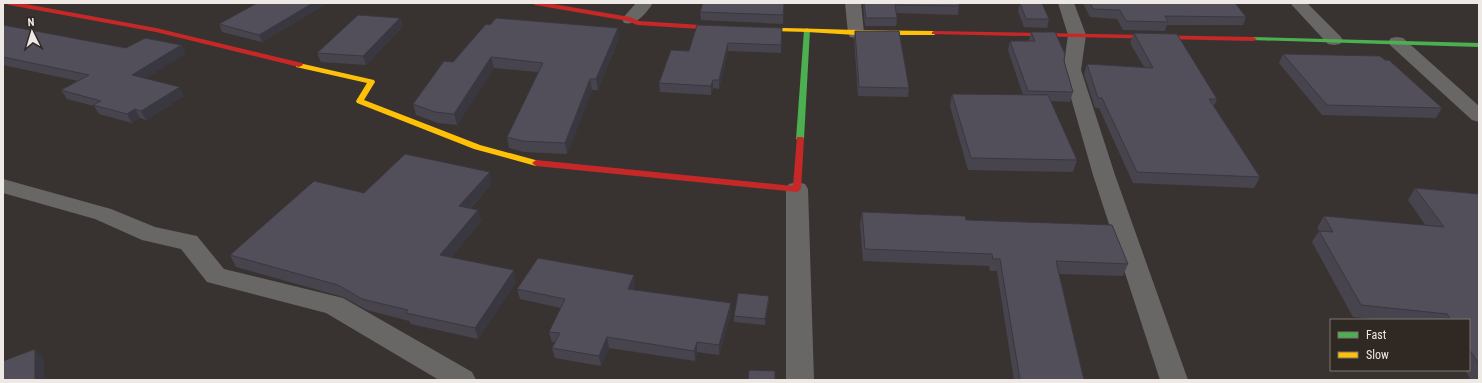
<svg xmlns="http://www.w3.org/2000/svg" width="1482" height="383" font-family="'Roboto Condensed',sans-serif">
	<rect width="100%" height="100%" fill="#383330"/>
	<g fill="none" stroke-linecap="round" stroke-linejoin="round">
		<g fill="#696766" fill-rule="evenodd">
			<path d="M 636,3 L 653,3 C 646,13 637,26 624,23 L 622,19 Z"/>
			<polygon points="845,3 861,3 864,33 862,37 856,38 850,37 848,33"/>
			<polygon points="1058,3 1074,3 1086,35 1081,70 1115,175 1188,380 1160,380 1093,175 1063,70 1068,35"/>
			<polygon points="1290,3 1307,3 1340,36 1343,40 1340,44 1334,45 1328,44"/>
			<polygon points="1397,37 1403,38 1479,106 1479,122 1472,120 1391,46 1388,42 1391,38"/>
			<polygon points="3,179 111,209 155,227 197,236 224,269 343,298 472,372 476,380 439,380 326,313 207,282 181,249 142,240 95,219 3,193"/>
			<polygon points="797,182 805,184 808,189 814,380 786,380 786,189 789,184"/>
		</g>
		<g fill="#4caf50" fill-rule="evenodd">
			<polygon points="807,28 810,30 804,139 800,141 796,139 804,30"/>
			<polygon points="1253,37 1479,43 1479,47 1251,40 1249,39"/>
		</g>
		<g fill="#ffc107" fill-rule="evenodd">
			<path d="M 732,27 C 799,28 867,31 934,31 L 937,33 L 934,35 L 856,35 L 807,32 L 730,30 L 730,28 Z"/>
			<polygon points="296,63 299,63 374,80 375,82 364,100 480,145 539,161 540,163 536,166 474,149 357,103 356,101 367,83 296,67"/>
		</g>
		<g fill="#c62828" fill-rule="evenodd">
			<polygon points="6,3 20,3 156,28 302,63 303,65 299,67 156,32 9,5"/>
			<polygon points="532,3 547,3 630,17 639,21 732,27 735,29 732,31 637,25 628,21 535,5"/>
			<polygon points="934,31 1253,37 1257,39 1253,41 932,34 932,32"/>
			<polygon points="797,137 803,137 804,139 801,189 797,192 536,166 532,163 536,160 793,186"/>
		</g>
	</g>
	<g fill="#47444d">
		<polygon points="257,3 328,3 262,42 222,32 219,24"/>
		<polygon points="784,3 783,24 701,20 700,12"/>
		<polygon points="863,3 959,3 959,6 958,15 896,13 897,18 896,26 865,26"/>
		<polygon points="1020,3 1049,19 1047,28 1024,27 1018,11"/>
		<polygon points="1083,3 1235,3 1246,17 1243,25 1167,25 1165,31 1123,30 1117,19 1090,17"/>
		<polygon points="400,18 403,26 366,65 321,62 317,53"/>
		<polygon points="3,25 126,48 181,45 185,54 146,78 184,96 146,120 140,118 132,123 99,114 94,106 67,99 61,90 78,81 3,65"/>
		<polygon points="782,28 781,53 728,51 719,89 713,88 711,95 660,92 659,83 689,51"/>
		<polygon points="855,31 909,88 908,97 858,96 854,39"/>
		<polygon points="1031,32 1064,61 1073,92 1070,102 1050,101 1077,160 1073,172 968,170 950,106 952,94 1023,95 1008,50 1010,41 1030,41 1029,40"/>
		<polygon points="1134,33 1217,99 1214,106 1260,177 1254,188 1133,183 1099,108 1095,108 1084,74 1087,64 1144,67 1130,43"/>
		<polygon points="619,38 598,90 592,90 567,154 524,152 509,148 507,137 538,72 494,68 457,125 438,123 416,115 413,104 453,62"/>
		<polygon points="1283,54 1385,60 1442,108 1436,118 1322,115 1279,63"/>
		<polygon points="492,183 470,209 478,210 481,221 451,258 516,282 478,339 411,324 409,321 367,310 343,297 236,267 230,255 364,193"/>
		<polygon points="1415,188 1479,194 1479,380 1471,380 1465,370 1469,370 1469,320 1382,320 1353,317 1312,242 1319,231 1317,228 1324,216 1426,226 1408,200"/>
		<polygon points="862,212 966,220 1128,264 1123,276 1059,274 1084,380 1014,380 997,271 990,271 989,266 863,261 860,224"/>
		<polygon points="635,285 633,290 731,313 719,355 697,352 695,361 609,348 601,366 555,358 552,348 555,342 552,342 549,332 561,308 520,299 517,289"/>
		<polygon points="769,302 765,325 734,322 734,316"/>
	</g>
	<g fill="#39373f">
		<polygon points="313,3 328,3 262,42 259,35"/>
		<polygon points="400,18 403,26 366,65 363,56"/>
		<polygon points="618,28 619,38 598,90 596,79"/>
		<polygon points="728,43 728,51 719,89 719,80"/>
		<polygon points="181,45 185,54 137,84 132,75"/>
		<polygon points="491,57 494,68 457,125 454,114"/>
		<polygon points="590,79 592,90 567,154 565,143"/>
		<polygon points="713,80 713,88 711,95 711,86"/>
		<polygon points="180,87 184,96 146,120 141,111"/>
		<polygon points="135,109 140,118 132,123 127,114"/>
		<polygon points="490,172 492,183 462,217 459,206"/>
		<polygon points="478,210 481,221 444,267 440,255"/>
		<polygon points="514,270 516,282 478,339 475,328"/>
		<polygon points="634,275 635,285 629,299 628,289"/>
		<polygon points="769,296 769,302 765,325 765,319"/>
		<polygon points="731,303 731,313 719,355 719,345"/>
		<polygon points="607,337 609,348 601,366 599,356"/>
		<polygon points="697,342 697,352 695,361 694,351"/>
		<polygon points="35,349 44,359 44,380 35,380"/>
	</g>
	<g fill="#524f5a" stroke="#39373f">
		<polygon points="257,3 313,3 259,35 219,24"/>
		<polygon points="703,3 784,3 783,15 700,12"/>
		<polygon points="864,3 959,3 959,6 895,5 897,18 866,18"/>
		<polygon points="1020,3 1042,3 1049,19 1026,19"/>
		<polygon points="1090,3 1235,3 1246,17 1165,16 1168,22 1126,21 1120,10 1093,9"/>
		<polygon points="358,15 400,18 363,56 317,53"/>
		<polygon points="496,18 618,28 596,79 590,79 565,143 522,141 507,137 543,63 491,57 454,114 435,112 413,104 444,61 453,62 486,24 490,25"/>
		<polygon points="3,25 126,48 145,38 181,45 132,75 180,87 141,111 135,109 127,114 93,105 101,101 61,90 89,75 3,57"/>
		<polygon points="697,25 782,28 781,45 728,43 719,80 713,80 711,86 659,83 671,50 689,51"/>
		<polygon points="855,31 899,31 909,88 859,87"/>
		<polygon points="1031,32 1055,32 1065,54 1064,61 1073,92 1028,91 1010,41 1035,41"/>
		<polygon points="1134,33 1177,34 1217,99 1209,99 1260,177 1137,172 1102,98 1098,98 1087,64 1153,68"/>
		<polygon points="1283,54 1380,56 1385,60 1389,60 1442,108 1327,105"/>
		<polygon points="952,94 1048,95 1077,160 971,158"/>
		<polygon points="405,154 490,172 459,206 478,210 440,255 514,270 475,328 406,313 408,310 362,299 338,285 230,255 314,181 364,193"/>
		<polygon points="1415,188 1479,194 1479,364 1469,349 1469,320 1451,320 1447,314 1361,305 1319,231 1333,232 1324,216 1444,227"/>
		<polygon points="862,212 965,216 966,220 1112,225 1128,264 1056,261 1084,380 1020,380 1000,259 993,259 992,254 865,249"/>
		<polygon points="538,258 634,275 628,289 731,303 719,345 697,342 694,351 607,337 599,356 552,348 560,333 549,332 565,299 517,289"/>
		<polygon points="738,293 769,296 765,319 734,316"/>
		<polygon points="35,349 35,380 3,380 3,361"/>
		<polygon points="749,370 775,371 775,380 748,380"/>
	</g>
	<rect width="1482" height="383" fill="none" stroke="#efe9e6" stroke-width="8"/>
	<rect x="1330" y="319" width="140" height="52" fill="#302823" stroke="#7c7571"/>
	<rect x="1338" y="332" width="20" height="6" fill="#4caf50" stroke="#7c7571"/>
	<text x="1366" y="339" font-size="12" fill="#efe9e6">Fast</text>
	<rect x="1338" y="352" width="20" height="6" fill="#ffc107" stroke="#7c7571"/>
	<text x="1366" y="359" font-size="12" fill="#efe9e6">Slow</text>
	<g transform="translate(32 32) rotate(355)" stroke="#302823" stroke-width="3" paint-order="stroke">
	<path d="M0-3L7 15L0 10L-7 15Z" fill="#efe9e6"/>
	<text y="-6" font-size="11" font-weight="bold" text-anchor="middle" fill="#efe9e6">N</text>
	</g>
</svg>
